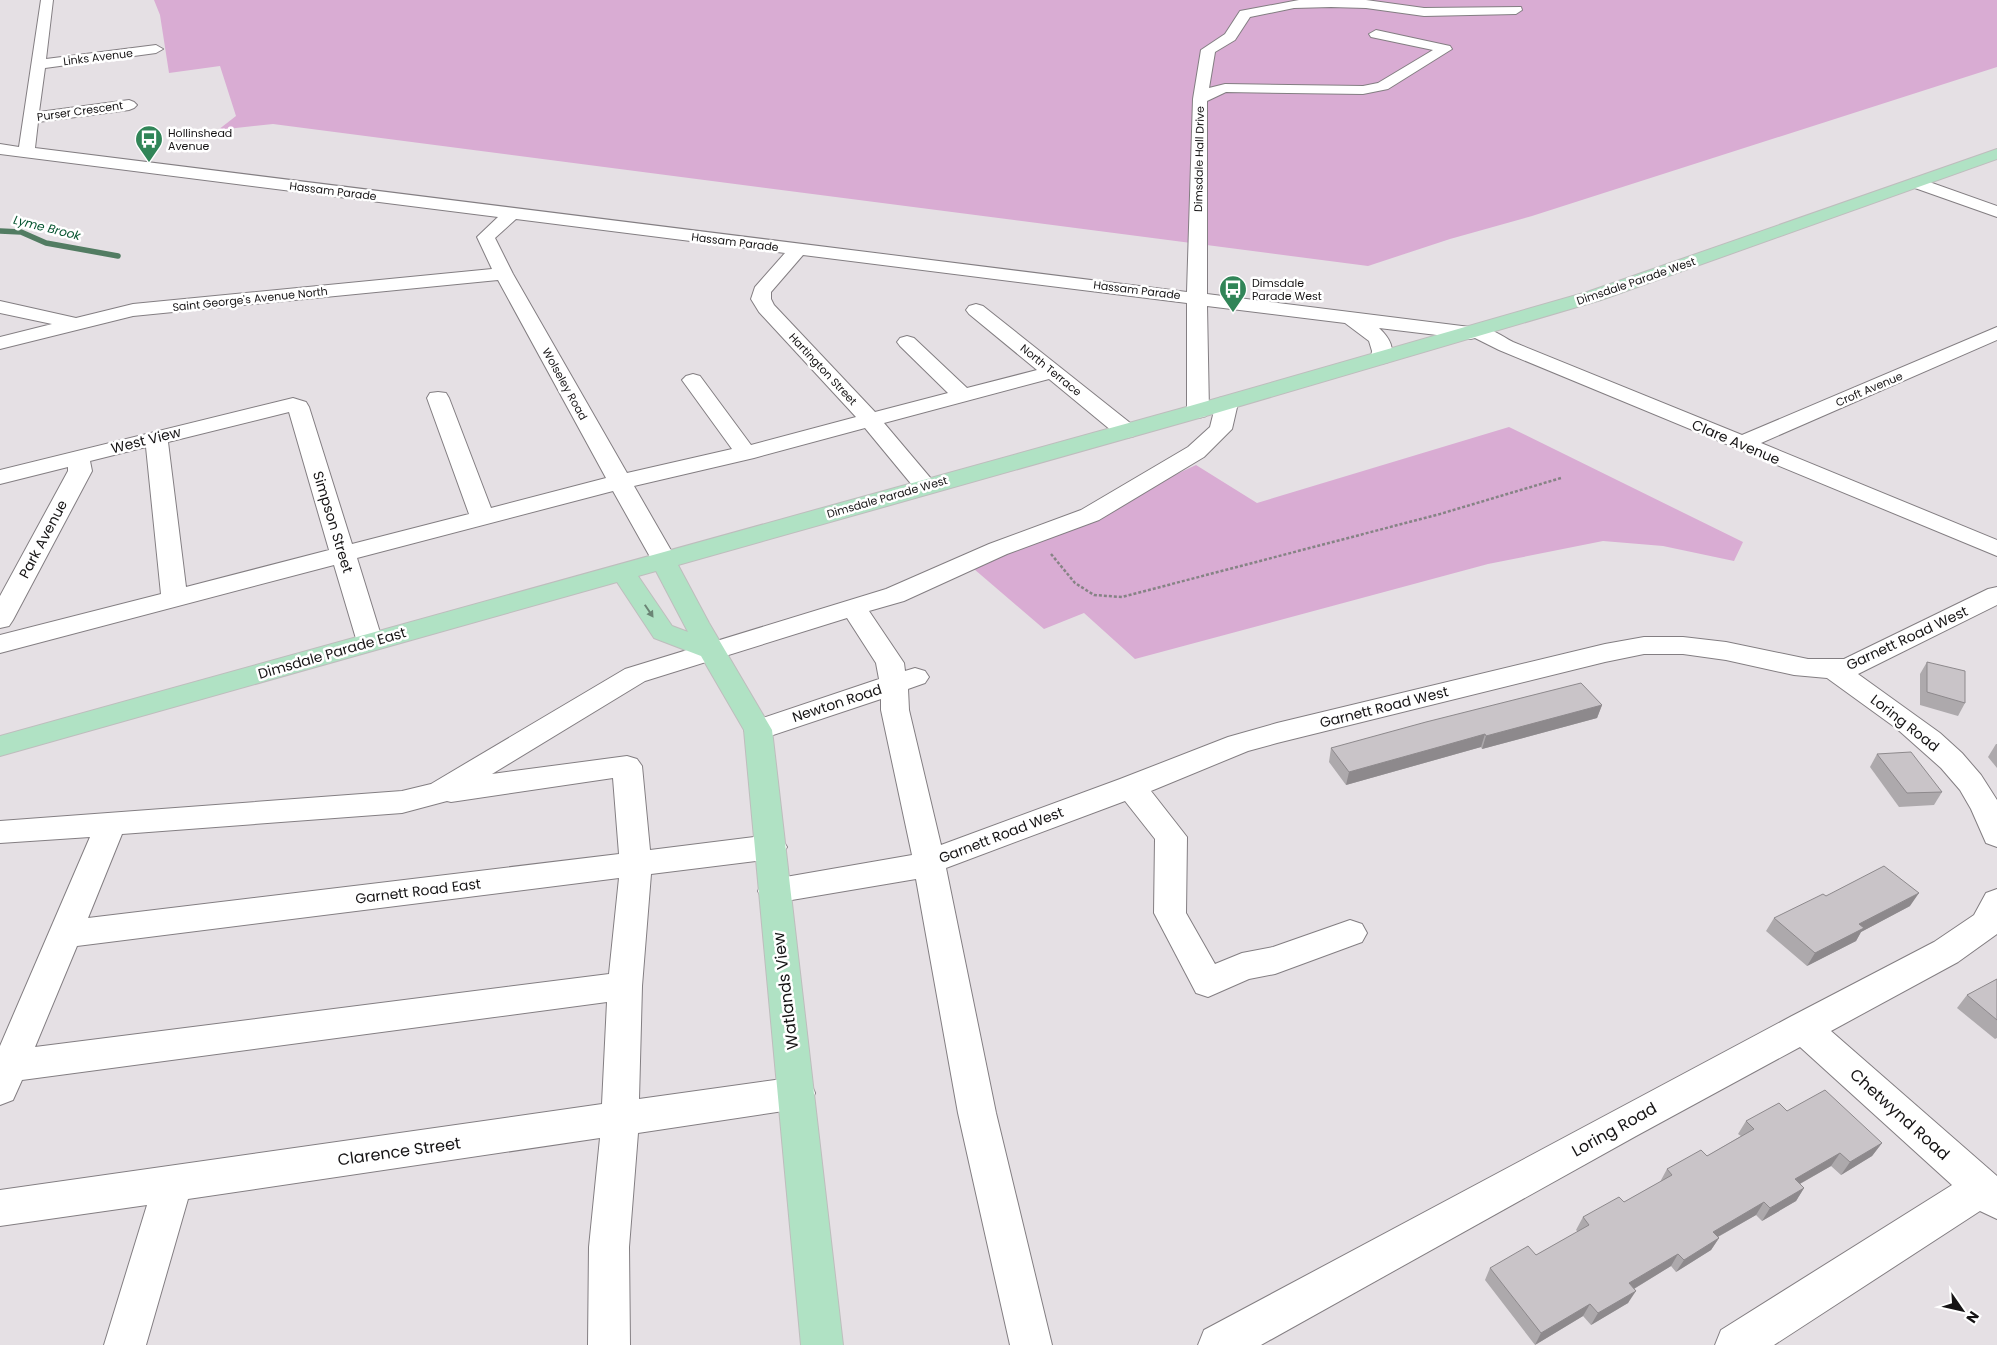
<svg xmlns="http://www.w3.org/2000/svg" width="1997" height="1345" font-family="Poppins,sans-serif">
	<rect width="100%" height="100%" fill="#e5e0e4"/>
	<g fill="#d9acd3">
		<polygon points="154,0 1997,0 1997,67 1532,216 1450,239 1368,266 273,124 218,130 236,116 220,66 169,73 160,15"/>
		<polygon points="1509,427 1743,542 1734,561 1663,546 1603,541 1488,564 1135,659 1084,613 1044,629 974,569 1196,465 1257,503"/>
	</g>
	<g fill="none" stroke-linecap="round" stroke-linejoin="round">
		<polyline stroke="#527c62" stroke-width="5.5" points="0,231 21,232 46,243 118,256"/>
		<g stroke="#837e82" stroke-width="2">
			<g id="minor">
				<path d="M 41,0 L 53,0 L 46,59 L 156,45 L 163,49 L 156,53 L 45,68 L 39,112 L 129,100 L 134,102 L 137,105 L 134,108 L 129,110 L 38,122 L 35,148 L 1187,292 L 1193,99 L 1201,50 L 1225,34 L 1240,11 L 1299,0 L 1366,0 L 1424,8 L 1521,7 L 1522,10 L 1516,14 L 1424,16 L 1366,8 L 1331,7 L 1294,8 L 1250,17 L 1235,40 L 1215,52 L 1209,88 L 1225,84 L 1363,86 L 1378,83 L 1433,50 L 1371,37 L 1369,34 L 1376,30 L 1450,46 L 1452,49 L 1388,89 L 1363,94 L 1226,92 L 1207,101 L 1207,294 L 1470,327 C 1485,323 1500,335 1513,342 L 1742,435 L 1997,327 L 1997,340 L 1761,443 L 1997,540 L 1997,556 L 1499,350 L 1475,338 L 1470,339 L 1379,328 C 1389,337 1397,350 1388,362 L 1381,364 L 1374,362 L 1371,358 L 1372,351 L 1369,341 L 1345,323 L 1207,306 L 1209,411 L 1206,416 L 1198,418 L 1190,416 L 1187,411 L 1187,303 L 803,255 L 771,292 L 771,299 L 774,305 L 875,412 L 948,393 L 900,346 L 897,342 L 900,338 L 907,336 L 914,338 L 967,388 L 1037,370 L 969,314 L 966,310 L 969,306 L 976,304 L 983,306 L 1134,426 L 1137,431 L 1134,436 L 1126,438 L 1118,436 L 1049,379 L 884,423 L 933,481 L 937,486 L 933,491 L 925,493 L 917,491 L 865,428 L 754,458 L 634,486 L 676,559 L 672,564 L 663,567 L 654,564 L 613,491 L 357,558 L 383,642 L 379,648 L 370,651 L 361,648 L 357,642 L 334,565 L 0,653 L 0,635 L 161,594 L 146,447 L 90,461 L 92,471 L 13,620 L 9,626 L 0,628 L 0,596 L 68,471 L 68,467 L 0,484 L 0,470 L 293,398 L 306,402 L 309,407 L 352,544 L 469,514 L 427,398 L 430,393 L 438,392 L 446,393 L 449,398 L 491,508 L 606,478 L 498,280 L 133,316 L 0,349 L 0,337 L 52,324 L 0,313 L 0,301 L 76,318 L 133,304 L 492,269 L 477,237 L 498,217 L 0,154 L 0,144 L 19,147 ZM 516,219 L 785,253 L 755,287 L 751,299 L 759,312 L 856,417 L 751,445 L 700,376 L 693,374 L 686,376 L 682,380 L 732,449 L 627,473 L 513,274 L 495,238 ZM 289,412 L 329,550 L 186,587 L 168,442 Z"/>
				<polygon points="1918,178 1997,206 1997,217 1912,187 1910,183 1912,179"/>
				<path d="M 1227,397 L 1235,398 L 1238,403 L 1232,429 L 1204,457 L 1099,520 L 1007,554 L 904,601 L 869,611 L 904,663 L 905,671 L 915,668 L 925,671 L 929,677 L 925,683 L 908,689 L 909,710 L 941,845 L 1120,779 L 1228,737 L 1277,723 L 1605,644 L 1644,637 L 1683,637 L 1726,642 L 1808,659 L 1844,659 L 1988,589 L 1997,587 L 1997,605 L 1858,674 L 1940,733 L 1962,753 L 1981,775 L 1997,800 L 1997,847 L 1986,843 L 1971,809 L 1960,790 L 1941,768 L 1896,728 L 1827,678 L 1794,675 L 1726,660 L 1683,654 L 1644,654 L 1605,662 L 1277,743 L 1248,751 L 1151,791 L 1187,837 L 1186,913 L 1215,964 L 1242,953 L 1273,947 L 1350,920 L 1362,924 L 1367,933 L 1362,942 L 1275,974 L 1249,979 L 1208,997 L 1196,993 L 1154,913 L 1155,839 L 1125,801 L 946,868 L 996,1113 L 1052,1345 L 1010,1345 L 958,1113 L 916,879 L 774,903 L 763,900 L 758,891 L 763,882 L 774,879 L 912,855 L 881,710 L 881,699 L 758,740 L 748,737 L 744,730 L 748,723 L 879,679 L 876,663 L 847,618 L 645,681 L 492,774 L 627,756 L 637,759 L 642,766 L 650,850 L 771,835 L 782,839 L 787,847 L 782,855 L 771,859 L 651,874 L 642,986 L 639,1099 L 797,1077 L 810,1082 L 815,1093 L 810,1104 L 797,1109 L 638,1133 L 629,1247 L 630,1345 L 588,1345 L 589,1247 L 600,1138 L 188,1199 L 146,1345 L 104,1345 L 147,1205 L 0,1226 L 0,1190 L 602,1104 L 607,1002 L 22,1080 L 13,1100 L 0,1105 L 0,1046 L 90,837 L 0,843 L 0,821 L 402,791 L 431,784 L 625,669 L 886,589 L 989,544 L 1081,510 L 1188,447 L 1210,427 L 1216,403 L 1219,398 ZM 613,778 L 619,854 L 88,918 L 122,834 L 402,813 L 447,801 L 451,802 ZM 619,878 L 609,974 L 35,1047 L 77,946 Z"/>
				<polygon points="1997,889 1997,934 1958,962 1831,1031 1997,1176 1997,1219 1980,1211 1774,1345 1715,1345 1721,1330 1952,1185 1800,1047 1636,1136 1261,1345 1198,1345 1204,1330 1790,1017 1934,942 1974,915 1986,893"/>
			</g>
		</g>
		<g stroke="#bebdbd" stroke-width="2">
			<path id="major" d="M 1997,149 L 1997,159 L 1601,300 L 1206,416 L 678,565 L 709,623 L 772,730 L 843,1345 L 801,1345 L 744,730 L 701,656 L 654,638 L 617,582 L 0,756 L 0,736 L 1190,406 L 1587,292 ZM 656,571 L 688,632 L 672,626 L 638,576 Z"/>
		</g>
		<polyline stroke="#868385" stroke-width="2.5" stroke-dasharray="3 2" stroke-linecap="butt" points="1051,554 1075,583 1094,595 1122,597 1440,514 1561,478"/>
		<use href="#minor" fill="#fff" fill-rule="evenodd"/>
		<use href="#major" fill="#b0e2c4" fill-rule="evenodd"/>
	</g>
	<g fill="#ada9ac">
		<polygon points="1927,662 1965,703 1958,716 1920,705 1920,674"/>
		<polygon points="1602,705 1597,718 1482,749 1481,747 1442,758 1346,785 1329,762 1331,748"/>
		<polygon points="1996,744 1997,744 1997,768 1988,757"/>
		<polygon points="1877,754 1942,792 1934,805 1899,807 1870,767"/>
		<polygon points="1910,906 1861,932 1856,941 1807,966 1766,931 1774,918"/>
		<polygon points="1997,979 1997,1038 1995,1039 1957,1008 1967,995"/>
		<polygon points="1787,1111 1882,1143 1872,1156 1841,1175 1831,1166 1800,1184 1804,1188 1796,1201 1762,1221 1756,1215 1718,1237 1719,1238 1711,1250 1676,1272 1671,1266 1634,1289 1628,1303 1591,1325 1583,1316 1535,1345 1485,1280 1490,1268 1536,1255 1578,1232 1576,1230 1583,1217 1624,1202 1660,1182 1667,1169 1707,1156 1741,1136 1738,1134 1746,1121"/>
	</g>
	<g fill="#8d898c">
		<polygon points="1602,705 1597,718 1482,749 1486,736"/>
		<polygon points="1485,734 1481,747 1442,758 1346,785 1349,772 1446,745"/>
		<polygon points="1919,893 1910,906 1861,932 1856,941 1807,966 1815,953 1859,924"/>
		<polygon points="1882,1143 1872,1156 1841,1175 1850,1162"/>
		<polygon points="1840,1153 1831,1166 1787,1191 1795,1179"/>
		<polygon points="1804,1188 1796,1201 1762,1221 1770,1208"/>
		<polygon points="1764,1202 1756,1215 1705,1244 1713,1232"/>
		<polygon points="1719,1238 1711,1250 1676,1272 1684,1260"/>
		<polygon points="1678,1254 1671,1266 1622,1296 1629,1283"/>
		<polygon points="1636,1291 1628,1303 1591,1325 1598,1313"/>
		<polygon points="1590,1304 1583,1316 1535,1345 1541,1333"/>
	</g>
	<g fill="#c9c4c8" stroke="#8d898c">
		<polygon points="1927,662 1965,671 1965,703 1927,692"/>
		<polygon points="1581,683 1602,705 1486,736 1485,734 1446,745 1349,772 1331,748 1426,722"/>
		<polygon points="1911,752 1942,792 1907,793 1877,754"/>
		<polygon points="1884,866 1919,893 1859,924 1864,928 1815,953 1774,918 1823,894 1826,896"/>
		<polygon points="1997,979 1997,1020 1967,995"/>
		<polygon points="1825,1090 1882,1143 1850,1162 1840,1153 1795,1179 1804,1188 1770,1208 1764,1202 1713,1232 1719,1238 1684,1260 1678,1254 1629,1283 1636,1291 1598,1313 1590,1304 1541,1333 1490,1268 1528,1246 1536,1255 1589,1225 1583,1217 1619,1197 1624,1202 1672,1175 1667,1169 1701,1150 1707,1156 1754,1129 1746,1121 1779,1103 1787,1111"/>
	</g>
	<defs><path id="oneway-solid" d="M-6-.8H1V-3.2L6.5 0L1 3.2V.8H-6Z" transform="scale(1.25)"/></defs>
	<use fill="#6b8575" href="#oneway-solid" transform="translate(649 611) rotate(56)"/>
	<defs>
		<g id="bus-pin" transform="scale(1.4375)"><path d="M0 17L-7.5 6A9.5 9.5 0 1 1 7.5 6Z" fill="#318558" stroke="#fff"/><path d="M-5-6H5V4H4V6H2V4H-2V6H-4V4H-5ZM-3.5-4V0h7V-4ZM-3.5 1.2v1.5H-2V1.2ZM2 1.2v1.5H3.5V1.2Z" fill="#fff"/></g>
	</defs>
	<g fill-rule="evenodd">
		<use href="#bus-pin" x="149" y="139"/>
		<use href="#bus-pin" x="1233" y="289"/>
	</g>
	<g text-anchor="middle" stroke-width="5" stroke-linejoin="round" paint-order="stroke">
		<g font-size="11" fill="#161415" stroke="#fff">
			<text transform="translate(98 57) rotate(-7)" y="4">Links Avenue</text>
			<text transform="translate(80 111) rotate(-8)" y="4">Purser Crescent</text>
			<text transform="translate(1199 159) rotate(-89)" y="4">Dimsdale Hall Drive</text>
			<text transform="translate(333 191) rotate(7)" y="4">Hassam Parade</text>
			<text transform="translate(735 242) rotate(7)" y="4">Hassam Parade</text>
			<text transform="translate(1636 281) rotate(-19)" y="4">Dimsdale Parade West</text>
			<text transform="translate(1137 290) rotate(7)" y="4">Hassam Parade</text>
			<text transform="translate(250 299) rotate(-6)" y="4">Saint George's Avenue North</text>
			<text transform="translate(823 369) rotate(47)" y="4">Hartington Street</text>
			<text transform="translate(1051 370) rotate(39)" y="4">North Terrace</text>
			<text transform="translate(565 384) rotate(61)" y="4">Wolseley Road</text>
			<text transform="translate(1869 389) rotate(-23)" y="4">Croft Avenue</text>
			<text transform="translate(887 497) rotate(-16)" y="4">Dimsdale Parade West</text>
		</g>
		<g font-size="11" fill="#161415" stroke="#fff" text-anchor="start">
			<text x="168" y="137">Hollinshead<tspan x="168" dy="13">Avenue</tspan></text>
			<text x="1252" y="287">Dimsdale<tspan x="1252" dy="13">Parade West</tspan></text>
		</g>
		<g font-size="12" font-style="italic" fill="#085632" stroke="#fff">
			<text transform="translate(47 228) rotate(14)" y="4">Lyme Brook</text>
		</g>
		<g font-size="14" fill="#161415" stroke="#fff">
			<text transform="translate(146 440) rotate(-14)" y="5">West View</text>
			<text transform="translate(1736 442) rotate(23)" y="5">Clare Avenue</text>
			<text transform="translate(333 522) rotate(73)" y="5">Simpson Street</text>
			<text transform="translate(43 539) rotate(-62)" y="5">Park Avenue</text>
			<text transform="translate(1907 638) rotate(-25)" y="5">Garnett Road West</text>
			<text transform="translate(332 653) rotate(-16)" y="5">Dimsdale Parade East</text>
			<text transform="translate(837 703) rotate(-18)" y="5">Newton Road</text>
			<text transform="translate(1384 707) rotate(-14)" y="5">Garnett Road West</text>
			<text transform="translate(1905 723) rotate(38)" y="5">Loring Road</text>
			<text transform="translate(1001 835) rotate(-21)" y="5">Garnett Road West</text>
			<text transform="translate(418 891) rotate(-7)" y="5">Garnett Road East</text>
		</g>
		<g font-size="16" fill="#161415" stroke="#fff">
			<text transform="translate(785 991) rotate(-97)" y="6">Watlands View</text>
			<text transform="translate(1900 1114) rotate(42)" y="6">Chetwynd Road</text>
			<text transform="translate(1614 1129) rotate(-29)" y="6">Loring Road</text>
			<text transform="translate(399 1151) rotate(-8)" y="6">Clarence Street</text>
		</g>
	</g>
	<g transform="translate(1962 1310) rotate(124)" stroke="#ffffff" stroke-width="4" paint-order="stroke">
	<path d="M0-4L9 19L0 12L-9 19Z" fill="#161415"/>
	<text y="-8" font-size="14" font-weight="bold" text-anchor="middle" fill="#161415">N</text>
	</g>
</svg>
